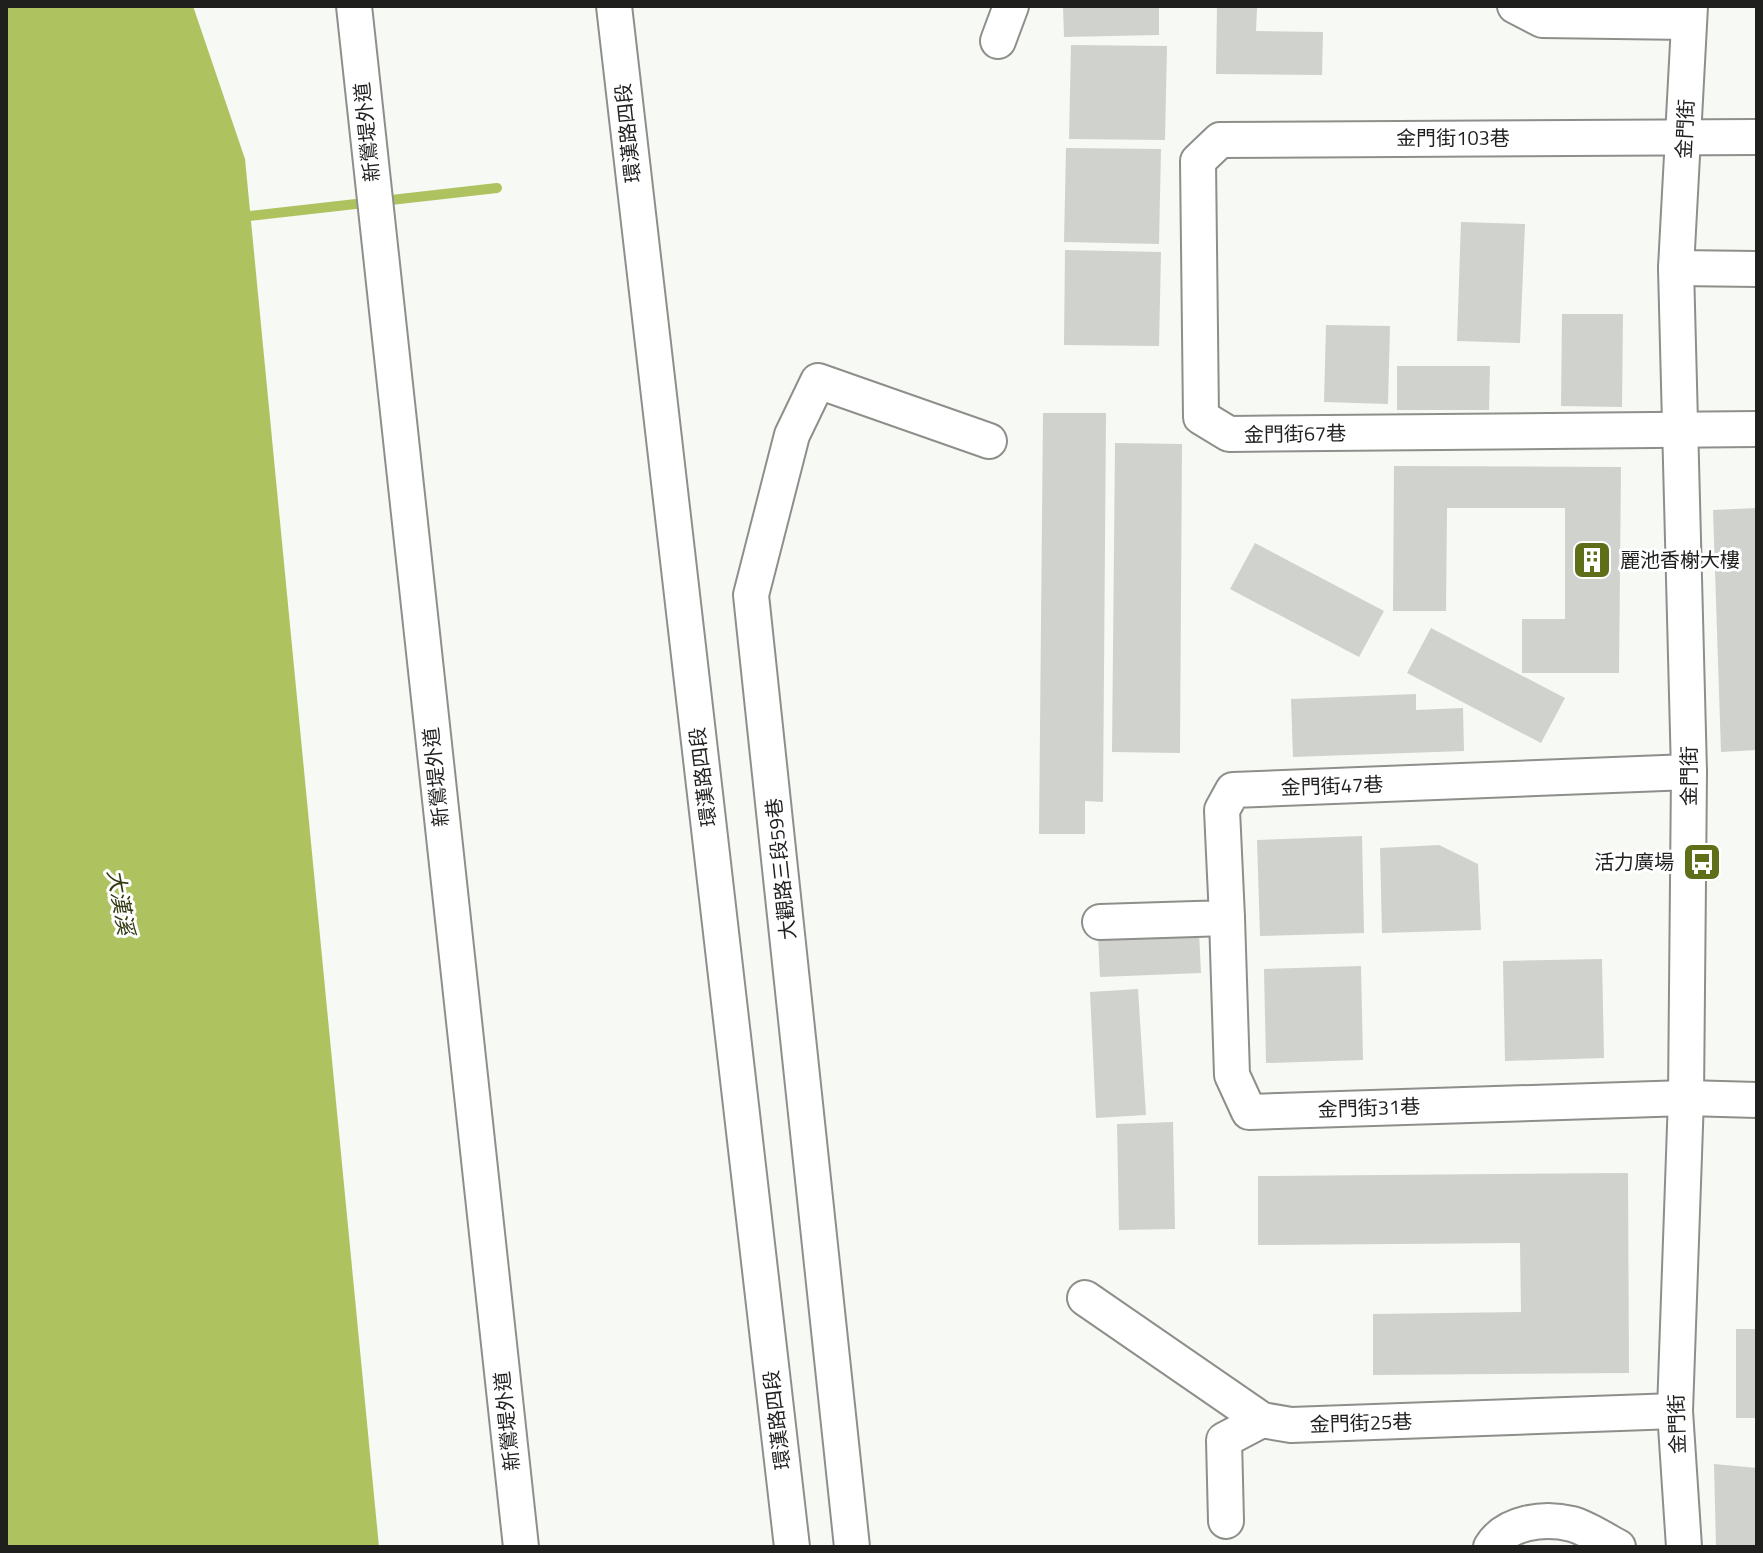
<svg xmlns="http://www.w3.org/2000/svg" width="1763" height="1553" font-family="'Titillium Web','Noto Sans TC',sans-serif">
	<rect width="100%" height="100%" fill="#f7f9f4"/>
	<polygon fill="#aec360" points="6,6 193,6 245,159 379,1547 6,1547"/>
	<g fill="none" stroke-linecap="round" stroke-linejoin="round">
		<polyline stroke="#aec360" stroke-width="10" points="241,217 497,188"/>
	</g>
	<g fill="#d0d2cd">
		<polygon points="1063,6 1159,6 1159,35 1064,37"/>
		<polygon points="1217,7 1257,8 1256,31 1323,32 1322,75 1216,74"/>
		<polygon points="1071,45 1167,46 1165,140 1069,139"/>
		<polygon points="1066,148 1161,149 1159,244 1064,242"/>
		<polygon points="1461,222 1525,224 1520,343 1457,341"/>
		<polygon points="1065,250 1161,252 1159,346 1064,345"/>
		<polygon points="1562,314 1623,314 1622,407 1561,406"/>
		<polygon points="1326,325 1390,326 1388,404 1324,402"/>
		<polygon points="1397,366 1490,366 1489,410 1397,410"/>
		<polygon points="1043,413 1106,413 1103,802 1085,801 1085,834 1039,834"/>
		<polygon points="1115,443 1182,444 1180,753 1112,752"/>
		<polygon points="1394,466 1621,467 1619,673 1522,673 1522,619 1565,619 1565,508 1447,508 1446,611 1393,611"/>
		<polygon points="1757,508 1757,750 1721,752 1713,510"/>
		<polygon points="1255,543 1384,611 1359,657 1230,589"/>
		<polygon points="1431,628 1565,698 1541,743 1407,673"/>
		<polygon points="1416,694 1416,710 1463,708 1464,751 1293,757 1291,699"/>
		<polygon points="1362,836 1364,933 1260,936 1257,840"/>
		<polygon points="1439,845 1478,864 1481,930 1382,933 1380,848"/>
		<polygon points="1199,932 1201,973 1100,977 1098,936"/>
		<polygon points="1602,959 1604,1058 1505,1061 1503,961"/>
		<polygon points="1361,966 1363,1060 1266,1063 1264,969"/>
		<polygon points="1138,989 1146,1115 1096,1118 1090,992"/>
		<polygon points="1173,1122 1175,1229 1119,1230 1117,1124"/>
		<polygon points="1628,1173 1629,1373 1373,1375 1373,1314 1521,1312 1520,1243 1258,1245 1258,1176"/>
		<rect x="1736" y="1329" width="21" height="89"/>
		<polygon points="1714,1464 1757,1468 1757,1547 1716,1547"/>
	</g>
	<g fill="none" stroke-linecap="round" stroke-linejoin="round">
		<g stroke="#8e8f8b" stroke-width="38">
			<g id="minor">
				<polyline points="354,6 521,1547"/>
				<polyline points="614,6 792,1547"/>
				<polyline points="1515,6 1542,20 1689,22"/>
				<polyline points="998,41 1011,6"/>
				<polyline points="1757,137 1220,140 1198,161 1201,417 1229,434 1757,429"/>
				<polyline points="1676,268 1757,269"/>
				<polyline points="1227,918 1232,1075 1249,1112 1686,1098 1757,1100"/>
				<polyline points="1100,922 1227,918 1222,810 1233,790 1689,772"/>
				<polyline points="1085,1298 1262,1420 1291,1425 1675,1411"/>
				<polyline points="1226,1521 1224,1440 1262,1420"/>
				<polyline points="852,1547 751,595 792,435 818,381 989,441"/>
				<path d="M 1491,1547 C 1506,1522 1544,1517 1572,1524 C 1587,1528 1604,1540 1618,1547"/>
				<polyline points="1684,1547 1675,1411 1686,1098 1689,772 1676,268 1690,6"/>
			</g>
		</g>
		<use href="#minor" stroke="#fff" stroke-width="34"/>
	</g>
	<defs>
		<g id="building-square" transform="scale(2)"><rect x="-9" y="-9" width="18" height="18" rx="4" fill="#5e6e19" stroke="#fff"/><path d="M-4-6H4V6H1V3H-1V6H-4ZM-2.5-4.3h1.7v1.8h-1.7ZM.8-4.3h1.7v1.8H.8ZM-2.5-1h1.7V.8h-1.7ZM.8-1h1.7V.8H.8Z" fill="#fff"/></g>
		<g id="bus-square" transform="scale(2)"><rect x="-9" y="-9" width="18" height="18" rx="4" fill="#5e6e19" stroke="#fff"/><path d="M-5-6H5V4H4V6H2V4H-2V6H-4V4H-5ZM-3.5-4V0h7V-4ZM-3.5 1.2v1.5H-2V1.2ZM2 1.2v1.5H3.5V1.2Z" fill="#fff"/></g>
	</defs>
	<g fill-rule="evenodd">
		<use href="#building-square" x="1592" y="560"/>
		<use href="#bus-square" x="1702" y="862"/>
	</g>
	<g text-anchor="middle" stroke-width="6" stroke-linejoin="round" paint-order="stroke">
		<g font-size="20" fill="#1f201e" stroke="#fff">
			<text transform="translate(1685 129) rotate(-87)" y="7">金門街</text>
			<text transform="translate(367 132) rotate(-96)" y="7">新鶯堤外道</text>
			<text transform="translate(628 133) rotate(-96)" y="7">環漢路四段</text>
			<text x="1453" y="145">金門街103巷</text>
			<text transform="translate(1295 434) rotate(-1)" y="7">金門街67巷</text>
			<text transform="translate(1689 776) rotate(-90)" y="7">金門街</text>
			<text transform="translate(436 777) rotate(-96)" y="7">新鶯堤外道</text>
			<text transform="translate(703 777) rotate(-97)" y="7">環漢路四段</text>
			<text transform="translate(1332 786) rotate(-2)" y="7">金門街47巷</text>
			<text transform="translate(781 869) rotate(-96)" y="7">大觀路三段59巷</text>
			<text transform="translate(1369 1108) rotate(-2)" y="7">金門街31巷</text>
			<text transform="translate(777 1420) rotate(-97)" y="7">環漢路四段</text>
			<text transform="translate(507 1421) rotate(-96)" y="7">新鶯堤外道</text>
			<text transform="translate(1361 1423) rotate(-2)" y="7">金門街25巷</text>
			<text transform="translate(1677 1424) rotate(-92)" y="7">金門街</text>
		</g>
		<g font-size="20" fill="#1f201e" stroke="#fff" text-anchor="start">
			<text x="1620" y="567">麗池香榭大樓</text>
			<text x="1674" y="869" text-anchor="end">活力廣場</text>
		</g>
		<g font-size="22" font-style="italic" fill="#333b12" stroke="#fff">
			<text transform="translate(121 902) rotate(80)" y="8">大漢溪</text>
		</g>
	</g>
	<rect width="1763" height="1553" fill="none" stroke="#1f201e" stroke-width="16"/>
</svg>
